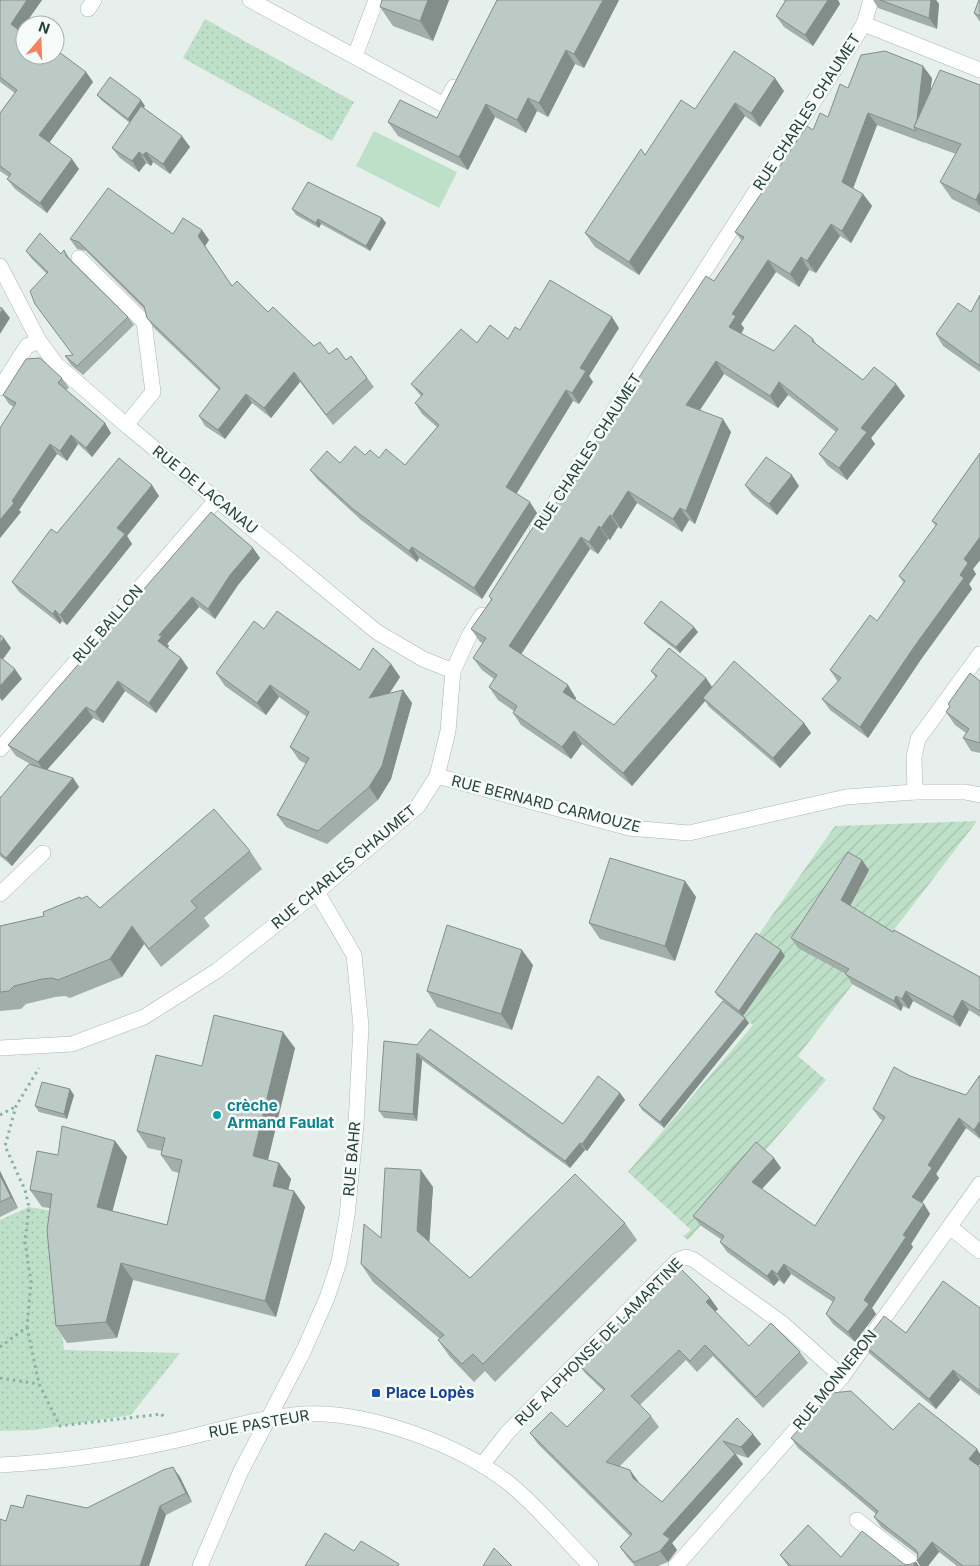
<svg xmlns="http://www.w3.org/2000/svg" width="980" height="1566" font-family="Inter,sans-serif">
	<defs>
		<pattern id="park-dots" width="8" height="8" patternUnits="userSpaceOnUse" patternTransform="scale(1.25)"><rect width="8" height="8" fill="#bfe0c8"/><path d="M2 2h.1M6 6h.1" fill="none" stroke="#a4c1ad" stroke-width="1.8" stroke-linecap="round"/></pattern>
		<pattern id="garden-furrows" width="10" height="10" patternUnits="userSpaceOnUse" patternTransform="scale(1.25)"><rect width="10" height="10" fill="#bfe0c8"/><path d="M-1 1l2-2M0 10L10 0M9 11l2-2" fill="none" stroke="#a4c1ad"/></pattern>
	</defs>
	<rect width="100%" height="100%" fill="#e6efeb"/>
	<polygon fill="#bfe0c8" points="374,131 457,172 439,208 356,166"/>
	<g fill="url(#park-dots)">
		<polygon points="205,19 354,102 332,141 183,58"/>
		<polygon points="29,1207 58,1212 53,1239 64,1350 180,1353 131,1415 34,1430 0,1431 0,1220"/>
	</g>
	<polygon fill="url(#garden-furrows)" points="977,821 798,1056 826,1080 688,1240 683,1236 691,1230 628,1172 753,1025 716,995 835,826"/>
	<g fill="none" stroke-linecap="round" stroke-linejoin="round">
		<g stroke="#a8b8b2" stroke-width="16">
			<g id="minor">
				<polyline points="250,0 444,105 454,87"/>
				<polyline points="88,9 94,0"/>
				<polyline points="864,24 980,70"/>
				<polyline points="355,56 376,0"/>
				<polyline points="79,258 144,322 153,392 126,425"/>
				<polyline points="0,266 39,341 56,364 126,425 377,632 423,659 453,671"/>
				<polyline points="0,388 27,346 39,341"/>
				<polyline points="537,530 864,24 871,0"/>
				<polyline points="0,749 217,499"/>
				<polyline points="437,776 629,828 689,833 846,797 915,792 965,792 980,795"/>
				<polyline points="915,792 914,757 918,739 980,654"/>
				<polyline points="0,894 43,853"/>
				<polyline points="0,1048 72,1044 144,1017 218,970 317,892 418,806 437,776 448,731 453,671 470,634 482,615"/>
				<polyline points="951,1228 980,1251"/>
				<path d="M 0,1465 C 58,1462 116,1454 173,1441 C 215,1432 259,1417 303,1414 C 367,1410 461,1445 511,1485 C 539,1508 565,1540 591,1566"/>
				<polyline points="482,1465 507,1433 678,1260 686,1257 694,1260 782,1323 842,1377"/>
				<polyline points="857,1520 916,1566"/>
				<polyline points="200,1566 240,1473 303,1352 327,1298 339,1262 347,1216 356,1125 361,1026 354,955 317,892"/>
				<polyline points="676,1566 842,1377 980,1184"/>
			</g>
		</g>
		<g stroke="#86b3a5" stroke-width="3" stroke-dasharray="2.5 4" stroke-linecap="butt">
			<polyline points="0,1115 15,1107"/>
			<polyline points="27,1327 39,1384 60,1426 162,1414 164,1420"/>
			<polyline points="0,1347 27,1327 31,1282 25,1242 29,1207 25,1190 5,1146 16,1106 39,1068"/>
			<polyline points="0,1378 39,1384"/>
		</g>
		<use href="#minor" stroke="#fff" stroke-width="15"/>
	</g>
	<g fill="#a1aea9">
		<polygon points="0,0 42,0 20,31 25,55 86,72 93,82 49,142 79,169 47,213 15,189 7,179 9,177 0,171 0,113 15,93 0,82"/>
		<polygon points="449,0 433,41 393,26 380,7"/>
		<polygon points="619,0 584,68 575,64 548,117 537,111 526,133 495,117 468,170 398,136 388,122 437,118"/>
		<polygon points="783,0 838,0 840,4 813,46 784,27 776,16 785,1"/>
		<polygon points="873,0 936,0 939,4 937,29 878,8"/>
		<polygon points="980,0 980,22 974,13"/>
		<polygon points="932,78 930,91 980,85 980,213 952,199 940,182 956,154 926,143 925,142 925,143 877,125 853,188 863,194 872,206 851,243 840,236 816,273 809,270 799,287 776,272 741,324 744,328 741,334 774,351 813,339 817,345 863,380 905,396 871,438 875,444 847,480 828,466 819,454 836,432 788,395 778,408 724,374 700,410 731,432 695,524 689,520 682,532 637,503 621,529 618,527 610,540 608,539 598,554 590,549 521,654 576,698 575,700 614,725 656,678 651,671 706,678 712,687 804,723 811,733 780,768 709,707 705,701 632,786 582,744 571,759 521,725 513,713 514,711 498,700 489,687 494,679 482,670 473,658 483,643 480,642 471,629 491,600 489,596 549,513 714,281 742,241 735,232 813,130 828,117 848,88"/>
		<polygon points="784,91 760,127 745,116 639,275 595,247 585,233 645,155 695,109"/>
		<polygon points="97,95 145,106 143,108 190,147 170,174 153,162 151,166 146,163 139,172 120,158 112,148 130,123 101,100"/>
		<polygon points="292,209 382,218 386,223 370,251 321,224 319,228 296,215"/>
		<polygon points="202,230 209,240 205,246 232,286 314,346 329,354 346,360 351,356 374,387 333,425 300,382 271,418 252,403 225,439 205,426 199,416 219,390 154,328 147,318 145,310 86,251 77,249 70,239 173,234"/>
		<polygon points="64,250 71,260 128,317 134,325 83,375 71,365 65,356 73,355 47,274 32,259 26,251 61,254"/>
		<polygon points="980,295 980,372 943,346 936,334 971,312"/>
		<polygon points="619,328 589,376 593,382 579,404 573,401 516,493 537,513 482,599 419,558 417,562 361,520 318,480 310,470 340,463 365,455 379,458 405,465 437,427 422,414 415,403 421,396 411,384 477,343 508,339 520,330"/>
		<polygon points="62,378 69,388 66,390 111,433 92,457 78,444 67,461 57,454 19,510 21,512 0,538 0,428 14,407 9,404 3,395"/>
		<polygon points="980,453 980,560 973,569 976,574 969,584 972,589 922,658 868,738 830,710 822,699 838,682 830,670 877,621 904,583 899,576 936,526 932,521"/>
		<polygon points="745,485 799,486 777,515 752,495"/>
		<polygon points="159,496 127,536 132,544 67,625 62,621 60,624 19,592 12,582 57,533"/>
		<polygon points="253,548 260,558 238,585 215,619 199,607 167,644 169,646 168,648 181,658 188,668 156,713 125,691 103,723 93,718 47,770 73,778 79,787 12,866 0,856 0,797 1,797 32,765 16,756 8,745"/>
		<polygon points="644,623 698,632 680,653 648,628"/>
		<polygon points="264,629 360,670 391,664 400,677 389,694 403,690 412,703 391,779 378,800 327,844 286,827 277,815 306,764 299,760 290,747 307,717 279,697 266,715 225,686 216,673"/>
		<polygon points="980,681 980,753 971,751 963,738 966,733 955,725 946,712 950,707 948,704"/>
		<polygon points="250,851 262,869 204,918 210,926 161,967 144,944 122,977 70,998 65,996 55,997 26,1004 21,1009 0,1011 0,926 44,916 81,899 100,908"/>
		<polygon points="869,870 850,906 893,932 980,977 980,1017 969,1010 960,1027 913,1001 909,1009 903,1006 901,1011 852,984 846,974 798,948 791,938"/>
		<polygon points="685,881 696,897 675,961 600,939 589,923"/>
		<polygon points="785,956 743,1016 749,1023 664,1128 642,1110 639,1105 730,1006 719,997 715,992"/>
		<polygon points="533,965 512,1030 437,1007 427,991"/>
		<polygon points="417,1045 563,1124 620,1093 625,1100 587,1151 585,1150 570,1168 422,1060 417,1121 384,1118 379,1111"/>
		<polygon points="295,1048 268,1160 279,1163 291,1179 288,1190 294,1191 305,1207 276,1317 133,1280 117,1338 67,1343 56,1326 50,1208 42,1207 30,1190 58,1155 115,1141 127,1157 112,1211 167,1225 179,1173 172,1171 161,1155 162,1151 148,1148 137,1131 202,1066"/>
		<polygon points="980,1075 980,1139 966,1128 936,1174 939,1178 922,1203 924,1204 930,1214 911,1244 913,1247 872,1308 876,1314 855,1342 833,1324 826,1314 833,1302 791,1274 784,1284 779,1280 774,1286 727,1252 720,1242 722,1240 700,1225 693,1216 774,1158 781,1168 762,1189 815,1226 883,1120 880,1119 873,1109 910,1076 966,1095"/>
		<polygon points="74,1095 67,1119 39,1112 35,1106"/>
		<polygon points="0,1171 18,1208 0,1217"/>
		<polygon points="433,1187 429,1242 470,1278 625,1223 637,1240 495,1382 485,1371 474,1382 450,1357 438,1340 440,1339 373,1282 361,1264 381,1238"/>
		<polygon points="647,1288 710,1298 718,1309 715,1311 749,1346 800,1352 808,1363 763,1408 713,1356 697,1372 686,1360 640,1405 651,1416 659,1427 619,1467 630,1470 638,1483 662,1502 737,1418 761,1444 748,1458 736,1454 743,1464 672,1543 677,1550 668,1562 658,1566 635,1566 627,1557 620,1547 630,1536 538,1444 530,1433 567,1427 604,1391 586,1374 578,1364 650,1292"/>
		<polygon points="980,1308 980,1396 960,1380 936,1409 870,1354 863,1344 906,1333"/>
		<polygon points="893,1430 977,1449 980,1454 980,1464 978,1466 980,1566 957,1566 939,1552 928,1566 920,1566 918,1555 881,1527 874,1517 876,1514 798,1448 791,1438"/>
		<polygon points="180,1477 192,1502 166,1515 6,1521 23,1508 87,1508"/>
		<polygon points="780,1555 841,1557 904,1564 908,1565 916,1562 919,1566 788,1566"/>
	</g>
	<g fill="#838d89">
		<polygon points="27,0 42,0 18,34 11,24"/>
		<polygon points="428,0 449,0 433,41 420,21"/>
		<polygon points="603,0 619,0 584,68 574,54"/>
		<polygon points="828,0 838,0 840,4 813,46 805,35"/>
		<polygon points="931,0 936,0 939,4 937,29 929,18"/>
		<polygon points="566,50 575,64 548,117 539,103"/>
		<polygon points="923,66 932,78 926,131 916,128"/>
		<polygon points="86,72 93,82 47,146 39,135"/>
		<polygon points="775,78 784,91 760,127 751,113"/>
		<polygon points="528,98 537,111 526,133 517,120"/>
		<polygon points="141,100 145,106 131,124 128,119"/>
		<polygon points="735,103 745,116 639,275 629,262"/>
		<polygon points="486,104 495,117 468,170 459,157"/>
		<polygon points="868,113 877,125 851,194 842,182"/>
		<polygon points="182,136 190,147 170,174 163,164"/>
		<polygon points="139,152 146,163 139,172 132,161"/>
		<polygon points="146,152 153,162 151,166 143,155"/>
		<polygon points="72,159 79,169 47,213 40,203"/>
		<polygon points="980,191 980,206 976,200"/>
		<polygon points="863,194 872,206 851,243 842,231"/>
		<polygon points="382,218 386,223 370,251 366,246"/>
		<polygon points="318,219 321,224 319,228 316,223"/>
		<polygon points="831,224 840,236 816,273 807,261"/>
		<polygon points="202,230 209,240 205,246 198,236"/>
		<polygon points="801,257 809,270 799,287 790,274"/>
		<polygon points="768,260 776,272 741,324 744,328 738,340 729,327 732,314"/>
		<polygon points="3,309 10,318 0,334 0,314"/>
		<polygon points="612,317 619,328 589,376 593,382 579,404 572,393 580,368"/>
		<polygon points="716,361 724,374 695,417 686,405"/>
		<polygon points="294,372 300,382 271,418 264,408"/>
		<polygon points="779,382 788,395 778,408 770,396"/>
		<polygon points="896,384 905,396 871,438 875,444 847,480 839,468 861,428"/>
		<polygon points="566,390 573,401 514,498 506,487"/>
		<polygon points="246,394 252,403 225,439 218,430"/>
		<polygon points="723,419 731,432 695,524 686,511"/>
		<polygon points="105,423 111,433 92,457 86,448"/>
		<polygon points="71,435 78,444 67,461 60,451"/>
		<polygon points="50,444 57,454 19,510 21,512 0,538 0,520"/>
		<polygon points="792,475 799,486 777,515 769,504"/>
		<polygon points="152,485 159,496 127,536 132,544 67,625 60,615 117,528"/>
		<polygon points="628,491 637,503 621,529 612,516"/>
		<polygon points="530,502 537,513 482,599 474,588"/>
		<polygon points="680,508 689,520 682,532 673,519"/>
		<polygon points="610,515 618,527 610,540 601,528"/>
		<polygon points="599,526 608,539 598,554 589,542"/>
		<polygon points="581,537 590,549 518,659 509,646"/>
		<polygon points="980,537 980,560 973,569 976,574 969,584 972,589 922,658 868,738 860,727 960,575 964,559"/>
		<polygon points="412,547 419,558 417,562 409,551"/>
		<polygon points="253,548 260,558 238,585 215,619 208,609 230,575"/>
		<polygon points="192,597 199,607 167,644 169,646 165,651 158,641 159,635"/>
		<polygon points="55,610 62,621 60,624 53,614"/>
		<polygon points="694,627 698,632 680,653 676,647"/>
		<polygon points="4,638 11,648 1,662 0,660 0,643"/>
		<polygon points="181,658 188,668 156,713 149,703"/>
		<polygon points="391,664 400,677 378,711 369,698"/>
		<polygon points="15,669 22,679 2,701 0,698 0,686"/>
		<polygon points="706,678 714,690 703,698 705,701 632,786 623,773"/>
		<polygon points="118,681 125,691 103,723 95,712"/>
		<polygon points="270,685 279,697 266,715 257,703"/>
		<polygon points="568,685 576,698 572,705 563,692"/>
		<polygon points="403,690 412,703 391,779 378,800 369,787"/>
		<polygon points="86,707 93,718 45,772 38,762"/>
		<polygon points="804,723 811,733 780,768 773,758"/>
		<polygon points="574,731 582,744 571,759 562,747"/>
		<polygon points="73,778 79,787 12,866 6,858"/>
		<polygon points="862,860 869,870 848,910 841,900"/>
		<polygon points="685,881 696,897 675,961 665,946"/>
		<polygon points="132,926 144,944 122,977 110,959"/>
		<polygon points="522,950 533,965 512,1030 501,1014"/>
		<polygon points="781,950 785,956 743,1016 739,1011"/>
		<polygon points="906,991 913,1001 909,1009 902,999"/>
		<polygon points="896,996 903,1006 901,1011 894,1001"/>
		<polygon points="962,1000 969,1010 960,1027 953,1017"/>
		<polygon points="745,1018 749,1023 664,1128 660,1122"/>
		<polygon points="283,1032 295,1048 265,1172 253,1156"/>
		<polygon points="417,1053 422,1060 417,1121 413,1114"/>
		<polygon points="70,1089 74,1095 67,1119 64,1114"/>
		<polygon points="620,1093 625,1100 587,1151 582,1144"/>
		<polygon points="959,1118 966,1128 936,1174 939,1178 919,1207 912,1197 928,1165"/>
		<polygon points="980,1121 980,1138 974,1130"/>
		<polygon points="115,1141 127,1157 109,1224 97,1207"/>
		<polygon points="580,1143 585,1150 570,1168 565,1161"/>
		<polygon points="774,1158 781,1168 759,1192 752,1182"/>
		<polygon points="279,1163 291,1179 285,1202 273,1186"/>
		<polygon points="421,1170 433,1187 429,1248 417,1231"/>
		<polygon points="0,1171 18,1208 11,1197 0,1175"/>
		<polygon points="294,1191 305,1207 276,1317 265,1301"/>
		<polygon points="924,1204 930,1214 911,1244 913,1247 872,1308 876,1314 855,1342 848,1332 864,1300 903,1235"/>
		<polygon points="121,1263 133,1280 117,1338 106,1322"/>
		<polygon points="784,1264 791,1274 784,1284 777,1274"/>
		<polygon points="772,1270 779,1280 774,1286 767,1276"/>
		<polygon points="710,1298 718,1309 714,1313 706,1302"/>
		<polygon points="953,1370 960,1380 936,1409 929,1399"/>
		<polygon points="753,1434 761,1444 748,1458 741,1447"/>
		<polygon points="977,1449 980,1454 980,1464 976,1469 969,1459"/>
		<polygon points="735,1454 743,1464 672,1543 677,1550 668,1562 660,1551 663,1534"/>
		<polygon points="173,1467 180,1477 192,1502 186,1493"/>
		<polygon points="630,1470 638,1481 640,1489 633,1478"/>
		<polygon points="160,1506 166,1515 149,1566 140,1566"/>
		<polygon points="932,1542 939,1552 928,1566 920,1566 917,1561"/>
		<polygon points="916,1562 919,1566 913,1566"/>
	</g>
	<g fill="#bbcac4" stroke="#838d89">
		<polygon points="0,0 27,0 11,24 25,35 25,55 55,55 55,49 86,72 39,135 72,159 40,203 7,179 11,174 0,166 0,113 17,90 0,77"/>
		<polygon points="382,0 428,0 420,21 380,7"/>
		<polygon points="497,0 603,0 574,54 566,50 539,103 528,98 517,120 486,104 459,157 388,122 400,100 437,118"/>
		<polygon points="786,0 828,0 805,35 776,16"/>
		<polygon points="880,0 931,0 929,18"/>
		<polygon points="979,0 980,0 980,16 974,13"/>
		<polygon points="734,51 775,78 751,113 735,103 629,262 585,233 641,149 645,155 681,100 695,109"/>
		<polygon points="885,51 923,66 917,120 914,127 916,131 868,113 842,182 863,194 842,231 831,224 807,261 801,257 790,274 768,260 732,314 736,316 729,327 774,351 795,325 813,339 812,341 863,380 874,367 896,384 861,428 867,432 839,468 819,454 838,429 779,382 770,396 716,361 686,405 723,419 686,511 680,508 673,519 628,491 612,516 610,515 601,528 599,526 589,542 581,537 509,646 568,685 563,692 614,725 657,676 651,671 669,648 706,678 623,773 574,731 562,747 513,713 517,706 489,687 497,675 473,658 486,638 471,629 492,599 489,596 544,510 549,513 706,276 714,281 744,237 735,232 807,126 813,130 820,113 828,117 840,84 848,88 861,55"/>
		<polygon points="940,70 980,85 980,191 976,200 940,182 961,144 914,127"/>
		<polygon points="110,77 141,100 128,119 97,95"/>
		<polygon points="141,106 182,136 163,164 146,152 143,155 139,152 132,161 112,148"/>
		<polygon points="308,182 382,218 366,246 318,219 316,223 292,209"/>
		<polygon points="108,188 173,234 183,218 202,230 198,236 232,286 237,281 268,312 273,307 314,346 320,342 329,354 337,348 346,360 351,356 367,378 326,415 294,372 264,408 246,394 218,430 199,416 220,388 147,318 144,306 79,242 70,239"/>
		<polygon points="40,233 61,254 64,250 66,256 128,317 77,366 65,356 73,355 35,304 30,291 48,272 26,251"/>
		<polygon points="550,280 612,317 580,368 586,371 572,393 566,390 506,487 530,502 474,588 412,547 409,551 353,509 310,470 327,451 340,463 355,446 365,455 370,450 379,458 386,449 405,465 439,425 415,403 423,394 411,384 461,329 477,343 490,325 508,339 515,327 520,330"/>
		<polygon points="980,295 980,366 936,334 958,303 971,312"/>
		<polygon points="0,307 3,309 0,314"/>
		<polygon points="40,358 62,378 58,383 105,423 86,448 71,435 60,451 50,444 12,501 14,503 0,520 0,428 16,403 3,395 26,359"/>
		<polygon points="980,453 980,537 964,559 968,563 960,575 964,578 914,647 860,727 822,699 841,678 830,670 870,615 877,621 905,581 899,576 937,524 932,521"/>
		<polygon points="766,457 792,475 769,504 745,485"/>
		<polygon points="119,458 152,485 117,528 125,534 60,615 55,610 53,614 12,582 51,529 57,533"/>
		<polygon points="211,512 253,548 230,575 208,609 192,597 159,635 162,636 158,641 181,658 149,703 118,681 95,712 86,707 38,762 8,745"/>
		<polygon points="661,601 694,627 676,647 644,623"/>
		<polygon points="277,611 360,670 373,648 391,664 369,698 403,690 382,766 369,787 318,831 277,815 309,758 290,747 309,712 270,685 257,703 216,673 254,621 264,629"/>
		<polygon points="0,635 4,638 0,643"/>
		<polygon points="0,657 15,669 0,686"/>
		<polygon points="734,661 804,723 773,758 703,698"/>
		<polygon points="970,673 980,681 980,743 963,738 969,729 946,712 950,706 948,704"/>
		<polygon points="29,764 73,778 6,858 0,853 0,797 1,797"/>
		<polygon points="214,809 250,851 191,901 197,908 149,949 132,926 110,959 58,980 52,978 42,979 14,986 9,991 0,992 0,926 44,916 43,912 80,897 81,899 87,896 100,908"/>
		<polygon points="848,852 862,860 841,900 893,932 894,930 980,977 980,1011 962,1000 953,1017 906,991 902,999 896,996 894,1001 845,974 849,969 791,938"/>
		<polygon points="610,858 685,881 665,946 589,923"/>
		<polygon points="447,925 522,950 501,1014 427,991"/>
		<polygon points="756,933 781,950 739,1011 715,992"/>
		<polygon points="723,1001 745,1018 660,1122 639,1105"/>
		<polygon points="214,1015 283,1032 253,1156 279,1163 273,1186 294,1191 265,1301 121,1263 106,1322 56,1326 47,1230 52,1194 30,1190 37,1151 58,1155 62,1126 115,1141 97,1207 167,1225 182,1160 161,1155 165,1138 137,1131 156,1055 202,1066"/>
		<polygon points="430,1029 563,1124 598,1076 620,1093 582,1144 580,1143 565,1161 417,1053 413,1114 379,1111 384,1041 417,1045"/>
		<polygon points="894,1067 910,1076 966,1095 980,1075 980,1121 974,1130 959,1118 928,1165 932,1168 912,1197 924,1204 903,1235 906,1237 864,1300 869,1304 848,1332 826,1314 835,1298 784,1264 777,1274 772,1270 767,1276 720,1242 724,1236 693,1216 756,1142 774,1158 752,1182 815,1226 885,1117 873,1109"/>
		<polygon points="42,1082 70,1089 64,1114 35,1106"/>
		<polygon points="385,1168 421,1170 417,1231 470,1278 575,1174 625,1223 483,1364 473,1354 462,1364 438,1340 444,1335 361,1264 364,1224 381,1238"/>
		<polygon points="0,1175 11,1197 0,1202"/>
		<polygon points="673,1261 710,1298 706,1302 749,1346 771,1323 800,1352 756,1397 705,1345 690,1361 679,1350 631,1396 651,1416 606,1462 630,1470 633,1478 662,1502 737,1418 753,1434 741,1447 723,1441 735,1454 663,1534 670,1539 660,1551 634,1562 620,1547 632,1534 530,1433 551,1412 567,1427 605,1389 578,1364 650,1291 647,1288"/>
		<polygon points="943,1281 980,1308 980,1391 953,1370 929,1399 863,1344 884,1316 906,1333"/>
		<polygon points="851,1391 893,1430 919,1403 977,1449 969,1459 980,1467 980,1566 963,1566 932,1542 917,1561 918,1553 915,1549 874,1517 878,1511 791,1438 831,1393"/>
		<polygon points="173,1467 186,1493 160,1506 140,1566 0,1566 0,1519 6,1521 11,1505 23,1508 27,1495 87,1508 163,1470"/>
		<polygon points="808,1525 841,1557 862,1531 904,1564 908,1565 916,1562 913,1566 791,1566 780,1555"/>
		<polygon points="325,1533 354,1551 361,1541 399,1564 398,1566 305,1566"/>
		<polygon points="494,1548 512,1566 483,1566"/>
	</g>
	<circle fill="#0f9aa8" stroke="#f7fbf9" stroke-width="2" cx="217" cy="1115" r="5"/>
	<rect fill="#1a4fb4" stroke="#f7fbf9" stroke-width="2" x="371" y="1388" width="10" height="10" rx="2.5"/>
	<g text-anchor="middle" stroke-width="5" stroke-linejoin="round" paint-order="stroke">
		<g font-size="15" fill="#24423a" stroke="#f7fbf9">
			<text transform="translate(807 112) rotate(-57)" y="5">RUE CHARLES CHAUMET</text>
			<text transform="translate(588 452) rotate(-57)" y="5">RUE CHARLES CHAUMET</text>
			<text transform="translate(205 490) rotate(39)" y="5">RUE DE LACANAU</text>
			<text transform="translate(108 624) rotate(-49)" y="5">RUE BAILLON</text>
			<text transform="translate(546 804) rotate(14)" y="5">RUE BERNARD CARMOUZE</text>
			<text transform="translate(344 867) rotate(-40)" y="5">RUE CHARLES CHAUMET</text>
			<text transform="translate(352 1159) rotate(-85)" y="5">RUE BAHR</text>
			<text transform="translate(599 1342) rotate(-45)" y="5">RUE ALPHONSE DE LAMARTINE</text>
			<text transform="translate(835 1380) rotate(-51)" y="5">RUE MONNERON</text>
			<text transform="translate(259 1424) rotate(-10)" y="5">RUE PASTEUR</text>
		</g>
		<g font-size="15" font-weight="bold" fill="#0d838f" stroke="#f7fbf9" text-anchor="start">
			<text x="227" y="1111">crèche<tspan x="227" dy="17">Armand Faulat</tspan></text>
		</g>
		<g font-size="15" font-weight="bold" fill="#164399" stroke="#f7fbf9" text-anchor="start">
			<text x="386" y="1398">Place Lopès</text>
		</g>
	</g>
	<g transform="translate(40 40) rotate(19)"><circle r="24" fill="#f7fbf9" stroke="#a3b1ad"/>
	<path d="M0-4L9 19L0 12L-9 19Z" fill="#f4845f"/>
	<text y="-8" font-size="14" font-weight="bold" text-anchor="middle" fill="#24423a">N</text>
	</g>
</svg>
